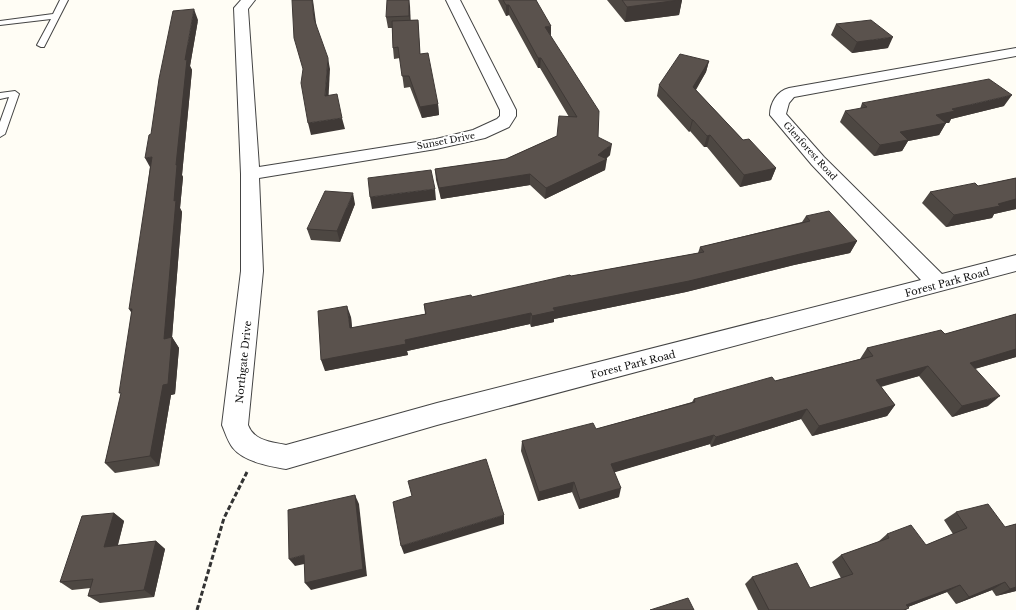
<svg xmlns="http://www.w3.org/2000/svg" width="1016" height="610" font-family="'Libre Baskerville',serif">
	<rect width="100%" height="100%" fill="#fffdf5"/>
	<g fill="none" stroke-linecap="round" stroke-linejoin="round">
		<g stroke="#444" stroke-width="2">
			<g id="service">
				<polygon points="60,0 68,0 44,47 41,47 37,45 51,19 0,25 0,21 53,14"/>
				<polygon points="15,91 19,94 5,134 0,137 0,122 9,97 0,99 0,93"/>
			</g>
		</g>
		<g stroke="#444" stroke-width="2">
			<path id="minor" d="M 241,0 L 255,0 L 248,9 L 259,167 L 436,139 L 473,130 L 497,119 L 500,116 L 500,110 L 446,0 L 460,0 L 516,110 L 516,116 L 509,127 L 485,138 L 436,149 L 259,178 L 263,271 L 248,425 C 254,441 271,442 286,445 L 437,403 L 921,280 L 812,165 L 770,115 C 770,103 777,91 789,88 L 1016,48 L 1016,56 L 794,97 L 789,103 L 786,114 L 824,157 L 942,274 L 1016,255 L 1016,271 L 437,425 L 286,469 C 270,466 244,462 233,448 C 228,442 225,432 222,425 L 241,271 L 241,174 L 234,8 Z"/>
		</g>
		<polyline stroke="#333" stroke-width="3" stroke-dasharray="5 2.5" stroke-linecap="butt" points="197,610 224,518 247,472"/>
		<use href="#service" fill="#fff" fill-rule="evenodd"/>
		<use href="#minor" fill="#fff" fill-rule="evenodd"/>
	</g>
	<g fill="#4d4742">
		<polygon points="498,0 536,0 551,36 598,137 610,155 606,159 605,170 545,199 530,185 441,199 436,180 435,169 506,159 557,136 569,117 540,68 538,68 509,15 506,16"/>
		<polygon points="607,0 682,0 679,15 625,22"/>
		<polygon points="410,6 410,20 418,20 420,54 438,104 439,115 422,118 410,87 404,88 400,58 394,59 393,48 392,28 388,28 386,17"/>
		<polygon points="198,20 190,66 192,70 182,175 183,177 180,208 182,212 172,337 179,348 175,394 171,395 159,466 115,473 105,463 121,395 150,167 151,134"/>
		<polygon points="836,24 888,48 852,53 831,35"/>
		<polygon points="709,61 706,72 696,90 743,140 776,168 771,180 740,187 707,147 704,147 690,131 689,132 657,96 659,85"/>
		<polygon points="862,103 1004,106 951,119 949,123 946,123 939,135 908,141 902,151 874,156 840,122 845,111 860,109"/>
		<polygon points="1016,178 1016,209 994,214 992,218 946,227 922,203 930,192 978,186"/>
		<polygon points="355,204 340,242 311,240 307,229"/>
		<polygon points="806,216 857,241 850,253 794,265 686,292 554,319 554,322 531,327 530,324 407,351 408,355 325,371 351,317 352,328 425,314 424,304 472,297 571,276 698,253 700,247 802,222"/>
		<polygon points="1016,314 1016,357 975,369 988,406 952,417 919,376 881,387 895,405 887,416 812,436 801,419 711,447 710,444 614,472 619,497 579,509 572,492 538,501 521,451 522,441 596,429 692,402 694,399 775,381 860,359 867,348 945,334"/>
		<polygon points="956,512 1005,527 1016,524 1016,591 996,596 992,590 956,604 947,592 908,607 906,610 758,610 745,584 752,577 810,588 841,578 832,562 841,555 878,542 887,534 926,545 953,534 944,520"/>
		<polygon points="114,513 124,521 118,545 156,541 165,549 154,597 100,603 88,596 91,588 72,590 60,582"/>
	</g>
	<g fill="#3f3936">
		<polygon points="312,0 313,0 317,30 314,19"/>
		<polygon points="409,0 410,6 411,27 409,16"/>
		<polygon points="679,0 682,0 679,15 625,22 627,7"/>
		<polygon points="506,5 509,5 509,15 506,16"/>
		<polygon points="194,9 198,20 190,66 192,70 182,175 183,177 180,208 182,212 172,338 172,337 179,348 175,394 171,395 159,466 150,456 164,339 176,165 185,60"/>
		<polygon points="551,26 551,36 545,27"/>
		<polygon points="893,37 888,48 852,53 857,42"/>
		<polygon points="328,58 330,69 328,107 325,96"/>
		<polygon points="538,58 541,58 540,68 538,68"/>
		<polygon points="709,61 706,72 690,99 693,87"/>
		<polygon points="1012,95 1004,106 951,119 949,123 946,123 939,135 908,141 902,151 874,156 880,145 900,132 952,109"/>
		<polygon points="438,104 439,115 422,118 420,107"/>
		<polygon points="342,118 345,129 311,135 308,123"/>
		<polygon points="692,120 693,120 690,131 689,132"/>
		<polygon points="710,135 707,147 704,147 707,136"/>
		<polygon points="612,144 610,155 604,160 607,159 605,170 545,199 546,188 598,155"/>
		<polygon points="152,157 151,169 145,158"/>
		<polygon points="776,168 771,180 740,187 744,175"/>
		<polygon points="530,174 530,185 441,199 439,188"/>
		<polygon points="435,189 436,200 372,209 370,197"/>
		<polygon points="353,193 355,204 340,242 337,231"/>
		<polygon points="1016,199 1016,209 994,214 992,218 946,227 954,215"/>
		<polygon points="857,241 850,253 794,265 686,292 554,319 554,322 531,327 532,316 553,308"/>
		<polygon points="347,306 351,317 353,339 350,328"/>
		<polygon points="129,309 132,309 136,320"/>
		<polygon points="531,313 530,324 407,351 408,355 325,371 321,360 405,340"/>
		<polygon points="1016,349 1016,357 960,373 970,363"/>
		<polygon points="928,366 919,376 867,390 876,380"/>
		<polygon points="1000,396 988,406 952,417 962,406"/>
		<polygon points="895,405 887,416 812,436 819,426"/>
		<polygon points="807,409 801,419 711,447 716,437"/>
		<polygon points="714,435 710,444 609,474 611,464"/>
		<polygon points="574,482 572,492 538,501 539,492"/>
		<polygon points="621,488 619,497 579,509 580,500"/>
		<polygon points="355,495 359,504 367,576 311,590 305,583"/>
		<polygon points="114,513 124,521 115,555 104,547"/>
		<polygon points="504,515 504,524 404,554 401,546"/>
		<polygon points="156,541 165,549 154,597 144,590"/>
		<polygon points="304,555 309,563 295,566 289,559"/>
		<polygon points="1005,582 992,590 956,604 969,597"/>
		<polygon points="960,585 947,592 900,610 906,605"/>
		<polygon points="1016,587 1016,591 996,596 1010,589"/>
	</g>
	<g fill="#5a524d" stroke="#3f3936">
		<polygon points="292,0 312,0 314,19 328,58 325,96 337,94 342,118 308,123 301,83 303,69 294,38"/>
		<polygon points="387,0 409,0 409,16 386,17"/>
		<polygon points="503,0 536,0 551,26 545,27 599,111 598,137 612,144 598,155 607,159 546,188 530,174 439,188 435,169 506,159 557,136 559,116 577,117 541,58 538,58 509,5 506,5"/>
		<polygon points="622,0 679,0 627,7"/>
		<polygon points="194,9 185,60 187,59 176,165 177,165 174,201 176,200 164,339 172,337 168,384 163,385 150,456 105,463 121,393 119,393 132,309 129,309 152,157 145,158 149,135 151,134 159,79 173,11"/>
		<polygon points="418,20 420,54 428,53 438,104 420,107 409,76 402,76 398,47 393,48 392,21"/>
		<polygon points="871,20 893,37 857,42 836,24"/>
		<polygon points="680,54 709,61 693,87 743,140 749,139 776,168 744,175 710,135 707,136 693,120 692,120 659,85"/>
		<polygon points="989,79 1012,95 952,109 955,111 936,115 946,123 900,132 908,140 880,145 845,111 867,107 862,103"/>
		<polygon points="431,170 435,189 370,197 368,178"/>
		<polygon points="1016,178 1016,199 998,204 1000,206 954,215 930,192 975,183 978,186"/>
		<polygon points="325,191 353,193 337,231 307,229"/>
		<polygon points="829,211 857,241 800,254 689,281 553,308 555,311 532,316 531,313 405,340 406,344 321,360 318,311 347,306 350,328 426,314 424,304 471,295 472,297 570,275 571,276 704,252 700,247 810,221 806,216"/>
		<polygon points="1016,314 1016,349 970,363 1000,396 962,406 928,366 876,380 895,405 819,426 807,409 716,437 714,435 611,464 621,488 580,500 574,482 539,492 522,441 593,423 596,429 695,402 694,399 772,377 775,381 873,356 867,348 941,330 945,334"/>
		<polygon points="486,459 504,515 401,546 393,502 412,496 408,481"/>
		<polygon points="355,495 363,569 305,583 304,555 289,559 288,510"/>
		<polygon points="988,504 1005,527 1016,524 1016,587 1010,589 1005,582 969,597 960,585 906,605 909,608 904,610 769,610 752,577 797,563 810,588 853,574 841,555 889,538 887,534 911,525 926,545 967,528 956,512"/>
		<polygon points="114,513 104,547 156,541 144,590 88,596 93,579 60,582 82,516"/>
		<polygon points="688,598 694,610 650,610"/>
	</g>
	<g text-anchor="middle" stroke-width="4" stroke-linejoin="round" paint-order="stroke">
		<g font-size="9" fill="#111" stroke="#fff">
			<text transform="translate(446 141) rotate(-11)" y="3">Sunset Drive</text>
			<text transform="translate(810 151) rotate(48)" y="3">Glenforest Road</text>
		</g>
		<g font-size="10" fill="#111" stroke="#fff">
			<text transform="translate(947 282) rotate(-15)" y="4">Forest Park Road</text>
			<text transform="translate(243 362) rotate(-84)" y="4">Northgate Drive</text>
			<text transform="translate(633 364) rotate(-14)" y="4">Forest Park Road</text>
		</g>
	</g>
</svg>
